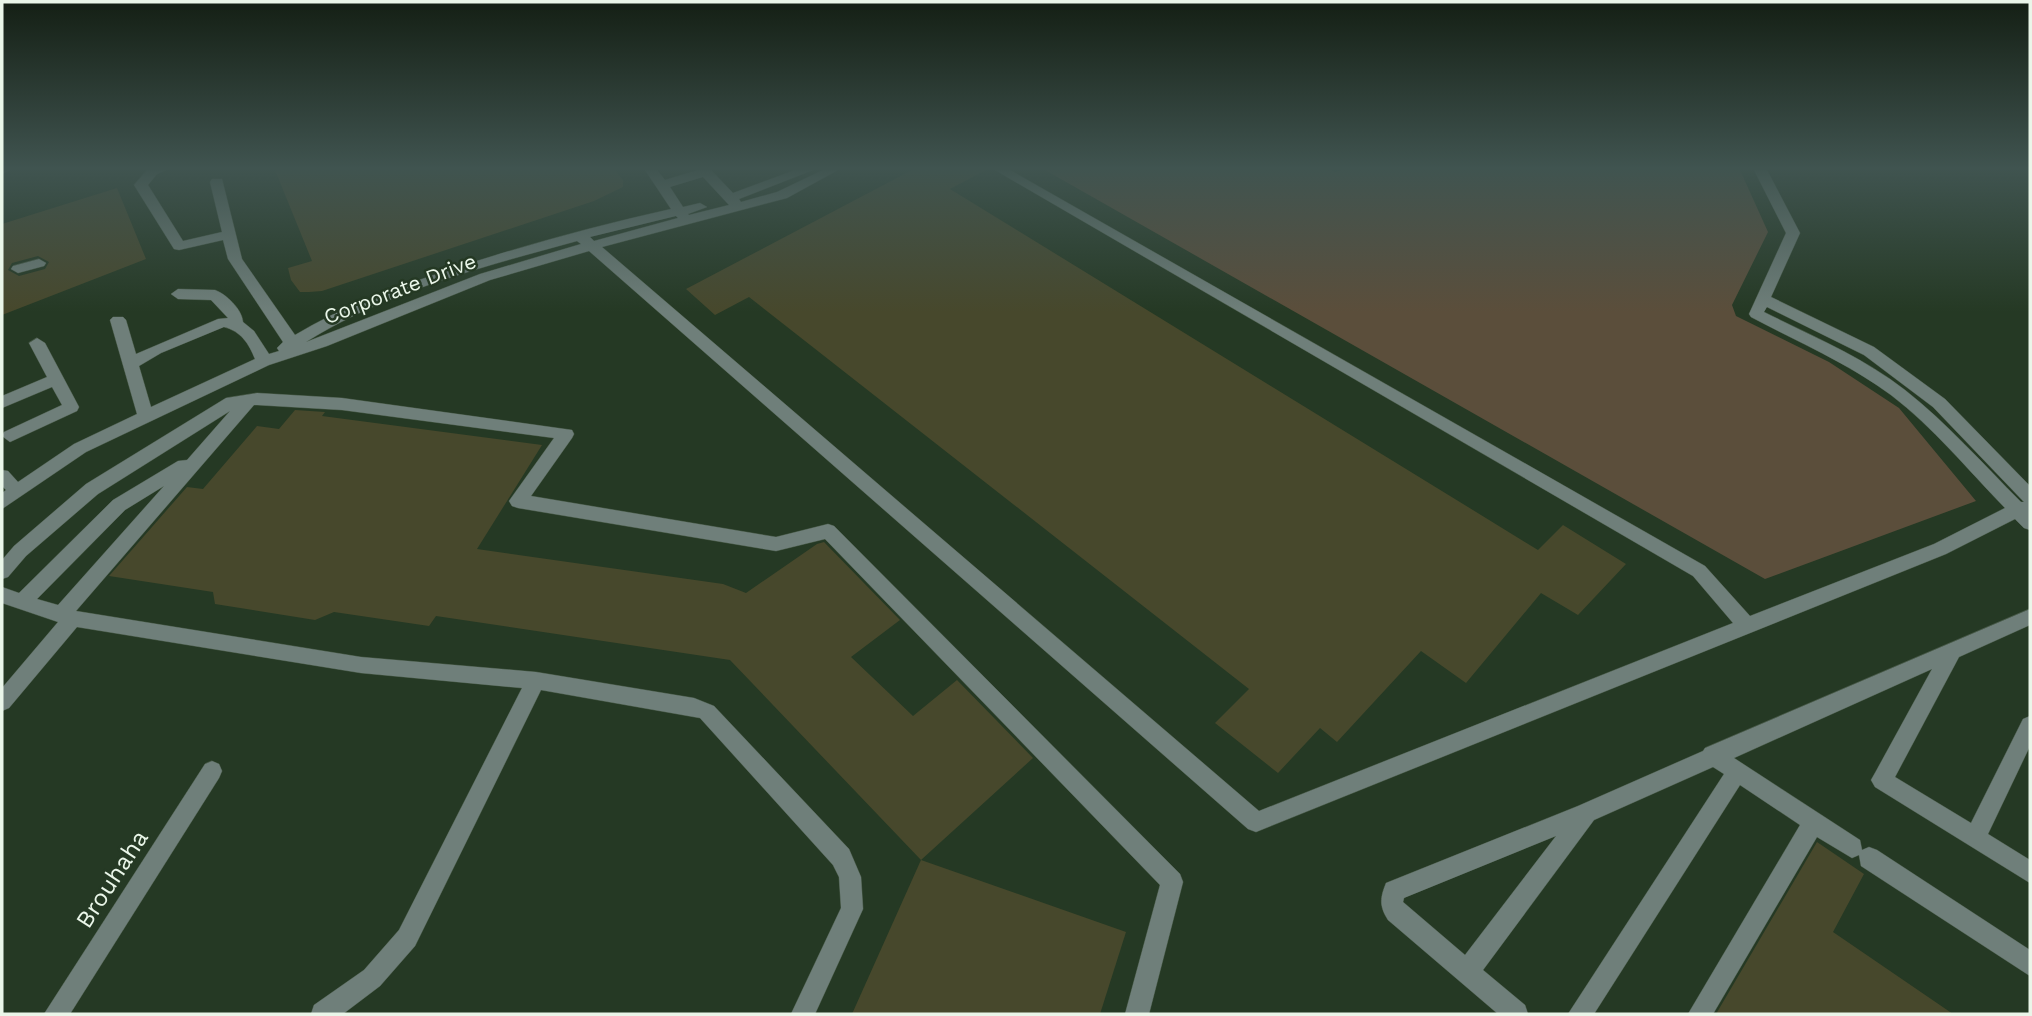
<svg xmlns="http://www.w3.org/2000/svg" width="2032" height="1016" font-family="'Work Sans',sans-serif">
	<rect width="100%" height="100%" fill="#253924"/>
	<polygon fill="#5b4e3b" points="1045,170 1331,170 1335,172 1341,170 1740,170 1768,232 1732,305 1736,316 1829,362 1899,408 1976,501 1765,579"/>
	<g fill="#47482c" fill-rule="evenodd">
		<polygon points="275,170 615,170 623,180 623,187 594,201 322,291 309,292 300,292 291,280 288,268 312,261"/>
		<polygon points="912,170 986,170 950,189 1538,550 1563,525 1626,564 1578,615 1541,593 1466,683 1421,651 1337,742 1320,728 1278,773 1215,723 1249,689 749,297 715,315 686,289"/>
		<path d="M 117,188 L 146,259 L 2,315 L 2,224 ZM 38,256 L 49,262 L 45,269 L 19,276 L 8,270 L 12,263 Z"/>
		<polygon points="295,410 325,412 322,416 542,445 477,549 723,584 746,593 817,544 824,542 900,620 851,657 913,716 957,680 1033,758 921,860 730,660 436,616 429,626 334,612 315,620 215,604 213,592 109,576 187,487 203,489 257,426 279,429"/>
		<polygon points="1817,842 1864,874 1833,932 1953,1014 1716,1014"/>
		<polygon points="921,860 1126,932 1100,1014 852,1014"/>
	</g>
	<g fill="none" stroke-linecap="round" stroke-linejoin="round">
		<g stroke="#455744" stroke-width="1">
			<g id="minor">
				<polygon points="2,170 10,170 2,174"/>
				<path d="M 147,170 L 166,170 L 157,174 L 148,185 L 183,241 L 222,232 L 210,182 L 212,179 L 222,179 L 242,259 L 295,335 C 341,307 394,288 446,271 C 521,246 595,226 671,209 L 645,170 L 657,170 L 665,180 L 698,170 L 711,170 L 733,193 L 795,170 L 813,170 L 739,199 L 741,202 L 777,192 L 823,170 L 838,170 L 787,198 L 602,247 L 1259,811 L 1733,623 L 1693,576 L 995,170 L 1010,170 L 1705,566 L 1750,616 L 1934,544 L 2005,508 C 1968,470 1933,427 1891,395 C 1848,363 1798,342 1751,317 L 1749,314 L 1786,233 L 1754,170 L 1767,170 L 1800,233 L 1771,297 L 1874,347 L 1945,399 L 2030,486 L 2030,530 L 2024,528 L 2015,519 L 1946,554 L 1256,832 L 1248,829 L 589,251 L 490,280 L 327,346 L 269,365 L 86,452 L 2,509 L 2,493 L 6,490 L 2,486 L 2,470 L 8,471 L 18,482 L 74,444 L 137,414 L 110,320 L 113,317 L 123,317 L 126,320 L 136,354 L 218,319 L 228,318 L 211,300 L 178,299 L 171,294 L 178,289 L 215,290 C 226,294 242,309 243,322 L 254,331 L 269,354 L 279,351 L 277,348 L 283,342 L 228,259 L 223,240 L 179,250 L 174,249 L 134,185 ZM 703,177 L 729,205 L 689,215 L 688,214 L 707,207 L 700,203 L 683,207 L 670,187 ZM 676,216 L 678,218 L 594,241 L 590,237 ZM 577,241 L 581,244 L 480,274 L 306,342 C 387,291 486,266 577,241 ZM 1767,307 L 1864,355 L 1933,407 L 2024,502 L 2021,502 C 1983,464 1947,423 1905,390 C 1863,357 1812,336 1764,312 ZM 224,327 C 241,331 249,344 255,359 L 151,407 L 139,366 L 161,353 Z"/>
				<polygon points="39,259 46,263 44,266 18,273 11,269 13,266"/>
				<polygon points="37,338 45,343 79,407 77,411 10,442 2,436 4,432 62,405 52,387 2,408 2,396 47,377 29,343"/>
				<path d="M 257,393 L 342,398 L 572,430 L 574,434 L 572,438 L 531,496 L 776,537 L 828,524 L 834,526 L 1180,874 L 1183,882 L 1149,1014 L 1125,1014 L 1160,885 L 825,539 L 776,551 L 518,508 L 512,506 L 509,501 L 554,438 L 342,410 L 257,405 L 254,405 L 76,611 L 361,657 L 536,672 L 694,698 L 714,706 L 849,849 L 861,877 L 863,909 L 815,1014 L 791,1014 L 841,908 L 839,877 L 833,865 L 700,718 L 541,690 L 415,946 L 380,986 L 343,1014 L 311,1014 L 314,1005 L 364,970 L 399,930 L 522,688 L 361,673 L 77,627 L 9,708 L 2,711 L 2,688 L 58,622 L 2,603 L 2,587 L 19,593 L 113,500 L 178,461 L 187,460 L 230,411 L 98,494 L 26,556 L 8,577 L 2,579 L 2,560 L 14,546 L 86,484 L 226,398 ZM 164,486 L 58,605 L 37,599 L 125,510 Z"/>
				<path d="M 2030,609 L 2030,625 L 1959,657 L 1895,777 L 1971,823 L 2023,719 L 2030,716 L 2030,746 L 1988,834 L 2030,860 L 2030,883 L 1875,787 L 1871,780 L 1875,773 L 1932,669 L 1734,758 L 1860,840 L 1862,850 L 1869,847 L 1877,850 L 2030,950 L 2030,976 L 1861,866 L 1859,855 L 1852,858 L 1817,837 L 1713,1014 L 1688,1014 L 1800,825 L 1740,785 L 1594,1014 L 1568,1014 L 1724,774 L 1713,767 L 1594,820 L 1483,970 L 1525,1005 L 1528,1014 L 1498,1014 L 1388,920 C 1379,906 1380,898 1386,883 L 1578,806 L 1703,751 L 1705,748 ZM 1556,836 L 1465,955 L 1403,902 L 1404,898 Z"/>
				<polygon points="212,761 219,764 222,771 219,778 70,1014 44,1014 205,764"/>
			</g>
		</g>
		<use href="#minor" fill="#6f7f7a" fill-rule="evenodd"/>
	</g>
	<linearGradient id="sky" x2="0" y2="1"><stop stop-color="#141f14"/><stop offset="0.54" stop-color="#405450"/><stop offset="1" stop-color="#405450" stop-opacity="0"/></linearGradient>
	<rect width="2032" height="312" fill="url(#sky)"/>
	<g text-anchor="middle" stroke-width="5" stroke-linejoin="round" paint-order="stroke">
		<g font-size="21" fill="#eaf6e9" stroke="#253924">
			<text transform="translate(400 289) rotate(-21)" y="7">Corporate Drive</text>
		</g>
		<g font-size="24" fill="#eaf6e9" stroke="#253924">
			<text transform="translate(112 879) rotate(-57)" y="8">Brouhaha</text>
		</g>
	</g>
	<rect width="2032" height="1016" fill="none" stroke="#eaf6e9" stroke-width="7"/>
</svg>
